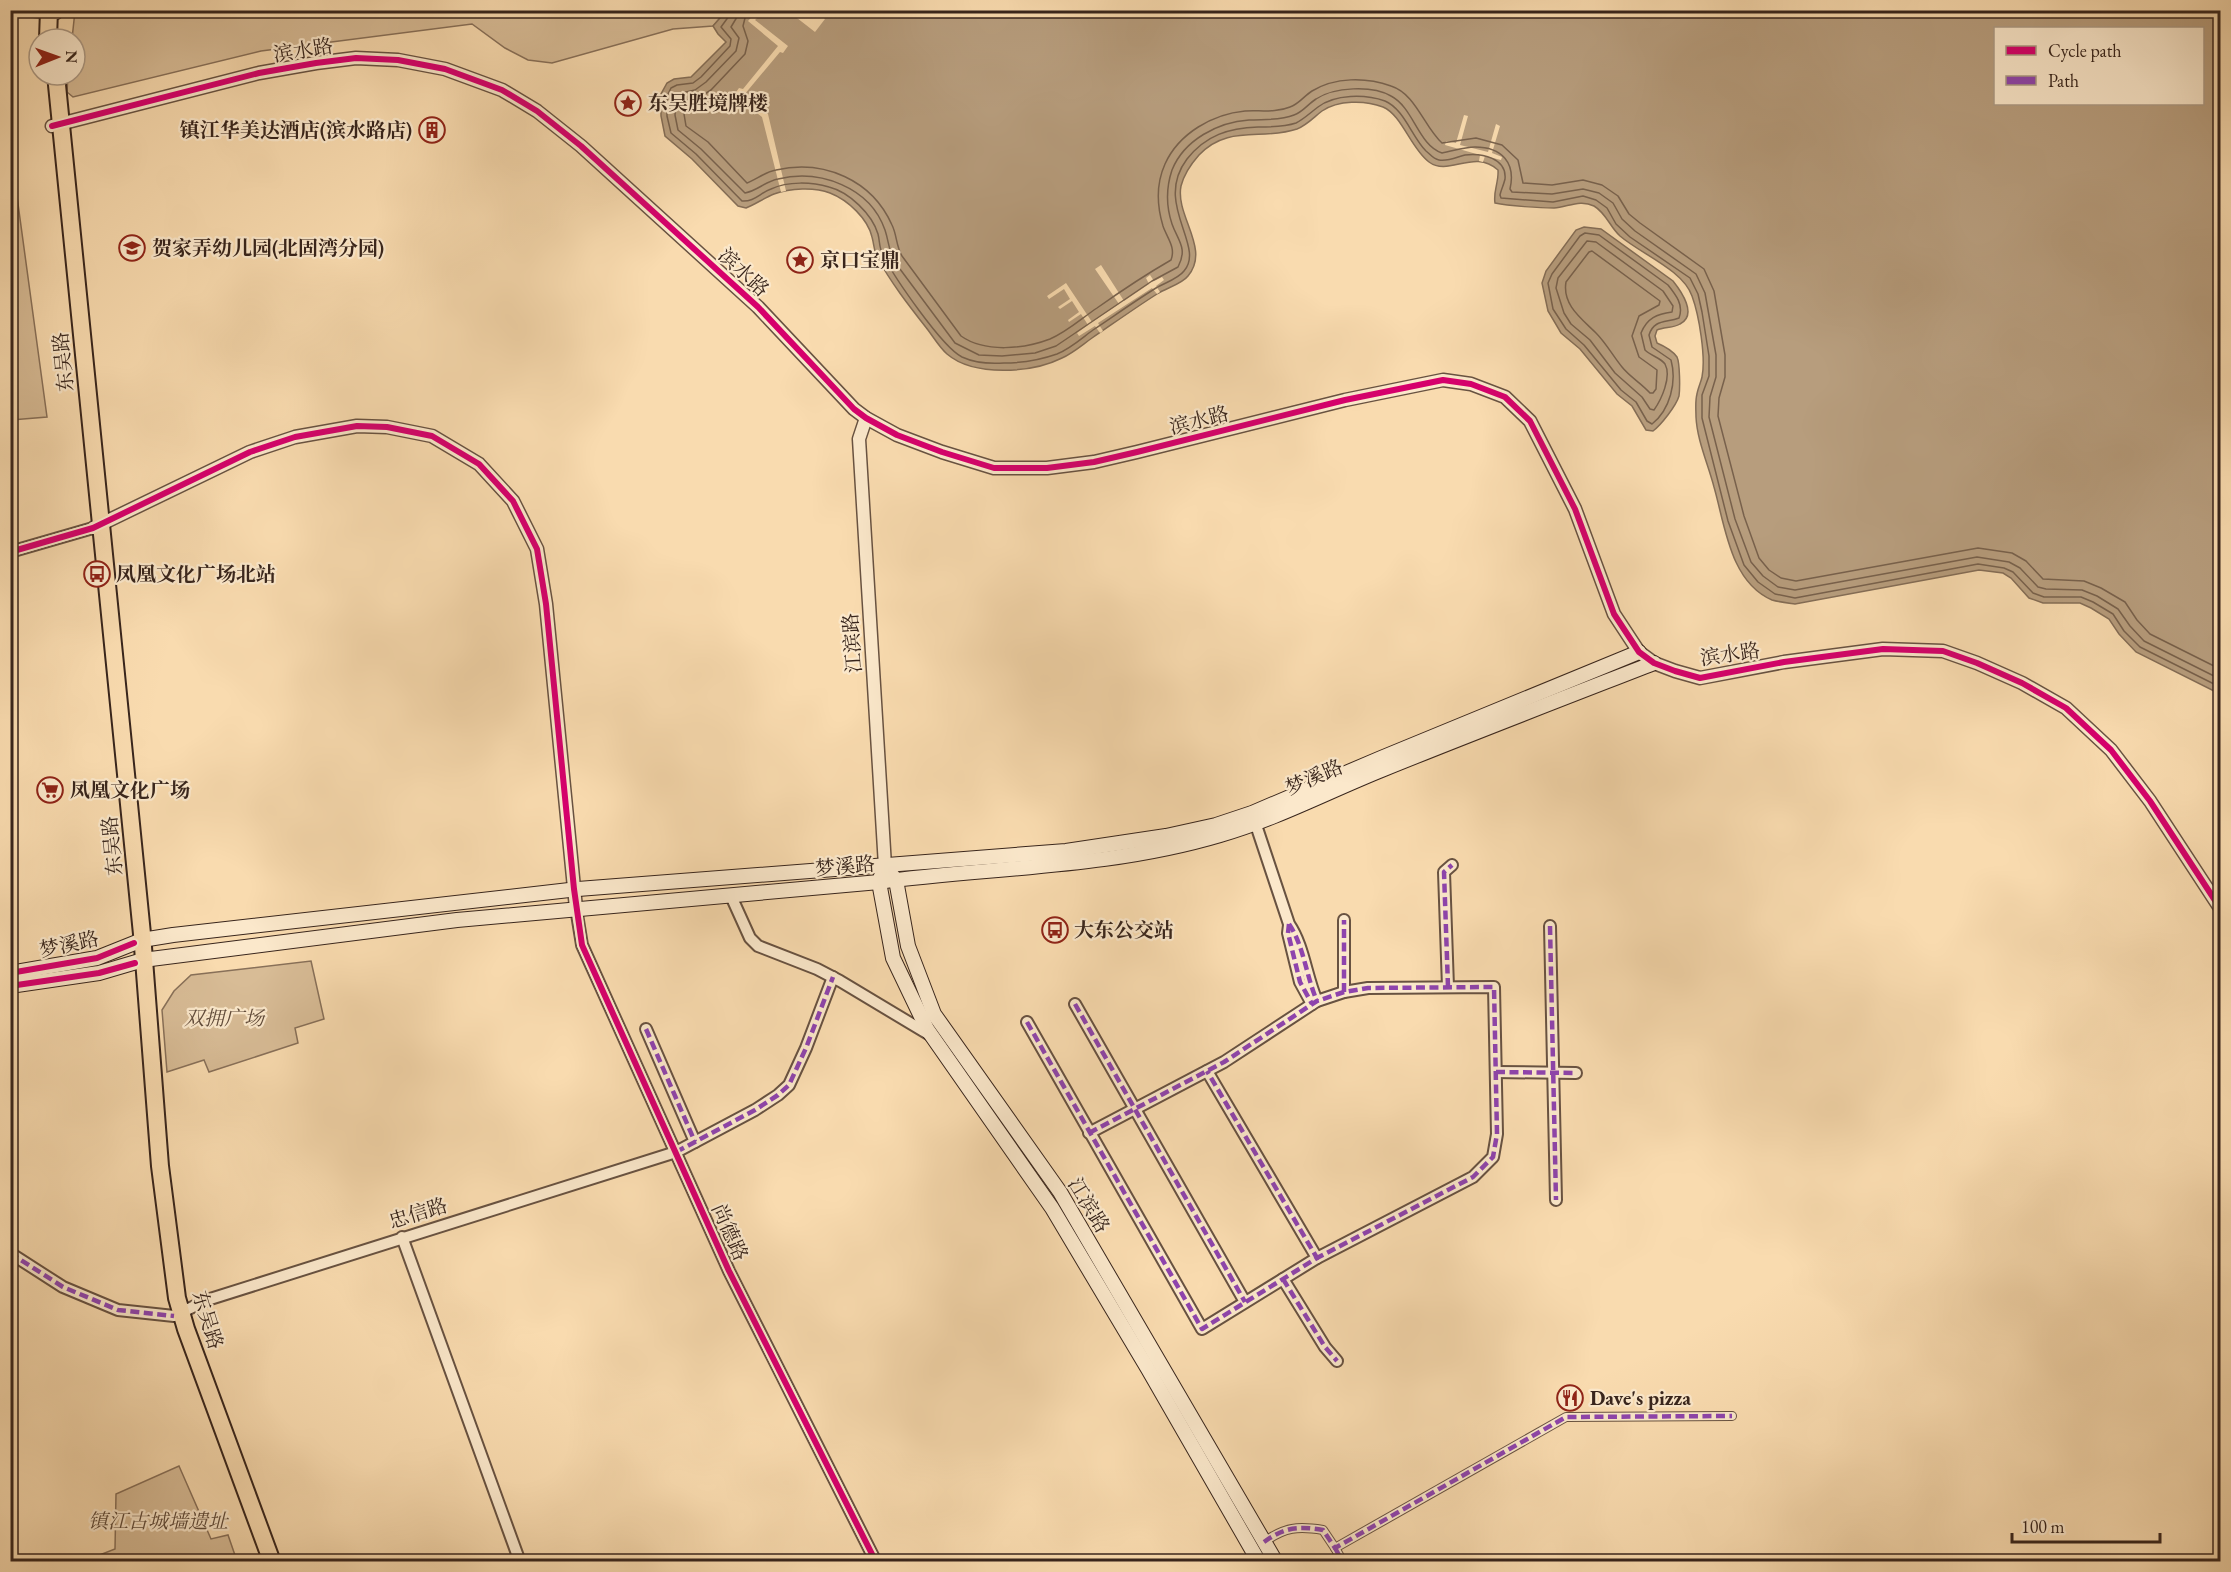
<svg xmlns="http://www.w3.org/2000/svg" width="2231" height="1572" font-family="'EB Garamond','Noto Serif SC',serif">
	<rect width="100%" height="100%" fill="#f9dbaf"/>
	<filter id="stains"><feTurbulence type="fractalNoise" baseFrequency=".00333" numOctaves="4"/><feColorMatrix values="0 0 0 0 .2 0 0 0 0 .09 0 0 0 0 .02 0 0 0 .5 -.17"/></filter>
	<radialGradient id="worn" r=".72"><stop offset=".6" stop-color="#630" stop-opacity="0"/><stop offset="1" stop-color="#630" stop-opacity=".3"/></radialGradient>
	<g fill="#d8bc96" stroke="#887059" stroke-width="1.5">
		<polygon points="75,11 726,11 713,26 673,29 552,63 528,60 505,48 472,24 261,51 73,97 67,92 68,75 75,75 75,39 72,39"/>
		<polygon points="10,145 47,417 11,420 10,420"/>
		<polygon points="311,961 324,1019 295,1028 298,1043 209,1072 204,1060 167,1072 162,1010 174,991 191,975"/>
		<polygon points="179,1466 211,1539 228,1535 237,1561 98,1561 97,1556 115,1549 116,1494"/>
	</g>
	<g fill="#b79d7d" stroke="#846d56" stroke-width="1.5" fill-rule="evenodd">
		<path d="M 726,11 L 2220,11 L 2220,694 L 2136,652 L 2119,634 L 2109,619 L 2091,608 L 2080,603 L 2043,603 L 2029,598 L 2011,578 L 2003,573 L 1979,570 L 1795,604 C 1788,603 1779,602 1772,600 C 1730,582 1725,525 1714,487 C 1708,464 1697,440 1696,417 C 1696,410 1695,401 1697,394 C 1698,388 1701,382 1702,377 C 1706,357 1699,315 1692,296 C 1683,270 1641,254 1620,236 C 1610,227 1606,213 1594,206 C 1580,199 1568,207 1554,208 C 1540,208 1509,206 1495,203 C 1493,191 1499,182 1498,170 C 1474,148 1449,177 1429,162 C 1411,149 1402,115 1383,107 C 1365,100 1338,100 1322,111 C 1314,117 1307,125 1297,129 C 1262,141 1228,124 1199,155 C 1191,164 1184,174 1181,186 C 1175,216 1211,249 1188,276 C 1182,284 1166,288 1157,294 C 1135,308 1114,323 1092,338 C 1082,345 1073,353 1062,358 C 1032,373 974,377 947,354 C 940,348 934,338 928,330 C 910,307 891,283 877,257 C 874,251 874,244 872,237 C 868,219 848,200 830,193 C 815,187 790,188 774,194 C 764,198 756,204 746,208 L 738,206 L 692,159 L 665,136 L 661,116 L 661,94 L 667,83 L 674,79 L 691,77 L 726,42 L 718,34 L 713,26 ZM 1996,28 L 2202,28 L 2202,104 L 1996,104 Z"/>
		<path d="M 1584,227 L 1601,229 L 1673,281 C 1681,291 1698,315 1680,324 C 1674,328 1664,327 1657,330 L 1655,336 L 1657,343 C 1664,346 1672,350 1677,357 C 1680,363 1680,389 1679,396 C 1676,406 1661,425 1653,431 L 1646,430 L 1632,406 L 1617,394 L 1580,349 L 1561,333 L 1548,311 L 1542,283 L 1546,271 L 1576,230 Z"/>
	</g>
	<g fill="#f9dbaf">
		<polygon points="758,10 764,11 755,20 788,46 783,53 780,52 744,95 768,114 786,191 781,192 762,117 734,95 739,88 743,89 778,46 748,21"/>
		<polygon points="788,11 815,11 825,19 815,32"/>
		<polygon points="1464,115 1468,116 1460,145 1488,152 1496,124 1500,126 1492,153 1502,157 1501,160 1485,156 1483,162 1479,161 1480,155 1445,145 1446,141 1456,143"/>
		<polygon points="1101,265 1124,301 1149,284 1146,278 1150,275 1154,281 1162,277 1164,280 1156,286 1160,292 1157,294 1152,288 1098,323 1103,331 1100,333 1095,326 1079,336 1077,333 1088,325 1081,314 1069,322 1068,320 1079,312 1072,301 1060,309 1058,307 1070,299 1064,289 1049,299 1047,296 1066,283 1092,322 1119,304 1095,269"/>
	</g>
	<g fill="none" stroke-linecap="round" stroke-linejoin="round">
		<g stroke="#78614c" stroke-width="1.5">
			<path d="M 730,10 L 729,16 L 721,27 L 731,39 L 730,46 L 701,77 L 693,83 L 677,85 L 671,88 L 667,96 L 667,116 L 671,133 L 696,154 L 742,201 C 754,202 760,193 771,189 C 788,181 812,182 829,187 C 849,192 872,214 878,234 C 880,242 879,248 883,255 C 894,277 942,347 962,357 C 975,363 990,364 1004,363 C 1022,363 1040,360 1057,354 C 1070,349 1082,338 1093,330 C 1114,316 1135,301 1156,288 C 1164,283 1178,279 1184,271 C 1206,246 1153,204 1187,159 C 1206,135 1229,128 1258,127 C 1271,127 1284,127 1296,123 C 1304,119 1310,113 1318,107 C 1335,94 1365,94 1385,101 C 1404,109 1412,137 1426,151 C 1430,154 1433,159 1439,160 C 1447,162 1457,157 1465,155 C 1482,153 1507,158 1505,179 C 1504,184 1501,190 1500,195 L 1501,198 L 1553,202 L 1583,196 L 1596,200 L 1607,208 L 1616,224 L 1630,237 L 1690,278 L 1698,294 L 1702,312 L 1709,356 L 1709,376 L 1702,395 L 1702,418 L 1728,521 L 1744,565 L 1758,582 L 1775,594 L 1795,598 L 1978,564 L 2004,568 L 2013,572 L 2033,593 L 2044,597 L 2081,597 L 2093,602 L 2113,614 L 2124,631 L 2140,647 L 2220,687"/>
			<path d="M 738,10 L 737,17 L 731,27 L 739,38 L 736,51 L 706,82 L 695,90 L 677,94 L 675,115 L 678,130 L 701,149 L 745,193 C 757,191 766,181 778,179 C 820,169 870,187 885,230 C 889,242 888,248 894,261 L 955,343 L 979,355 L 1002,356 L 1035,353 L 1056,346 L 1152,281 L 1178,267 C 1188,248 1178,241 1172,224 C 1166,206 1166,188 1172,170 C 1184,140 1218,122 1249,120 C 1263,119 1280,121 1294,115 C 1303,112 1308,104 1316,99 C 1334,87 1372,85 1391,96 C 1414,108 1418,145 1442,153 C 1453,151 1464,147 1475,147 C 1502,147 1516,163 1510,189 L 1512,192 L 1552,194 L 1583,189 L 1599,193 L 1613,203 L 1622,219 L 1635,231 L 1696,274 L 1705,293 L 1716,355 L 1716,377 L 1710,397 L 1709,417 L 1735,519 L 1751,562 L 1763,576 L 1778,587 L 1795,590 L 1977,557 L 2009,562 L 2020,568 L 2038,587 L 2046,589 L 2082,590 L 2097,596 L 2118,609 L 2130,626 L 2144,641 L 2220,679"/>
			<path d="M 747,10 L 743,26 L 748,41 L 745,54 L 711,90 L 700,97 L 684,101 L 684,114 L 686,126 L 708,142 L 747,183 C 757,179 765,172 776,170 C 824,159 872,180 892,225 C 897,235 896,246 902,256 L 961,336 C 985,353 1024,349 1050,339 C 1067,332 1082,318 1097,308 C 1121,291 1145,275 1171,260 C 1176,247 1167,238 1163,226 C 1157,206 1156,184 1165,164 C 1179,133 1213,114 1245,111 C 1259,110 1276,113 1290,107 C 1299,104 1304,96 1312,91 C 1335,77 1366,77 1391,86 C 1416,94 1424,127 1442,143 L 1476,138 L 1502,145 L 1518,160 L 1523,183 L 1552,185 L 1583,180 L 1602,185 L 1618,196 L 1629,214 L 1640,223 L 1704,269 L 1714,291 L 1725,355 L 1725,377 L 1719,398 L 1718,416 L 1744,516 L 1759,558 L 1769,570 L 1781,578 L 1796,581 L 1978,548 L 2012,553 L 2026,561 L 2043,579 L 2084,581 L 2101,588 L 2125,602 L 2137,620 L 2150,634 L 2220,669"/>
			<path d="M 1585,233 L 1599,235 L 1668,285 C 1676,295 1684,305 1679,318 C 1666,323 1654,319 1649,335 L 1652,347 L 1671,360 C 1677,382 1670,410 1652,424 L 1647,421 L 1636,402 L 1621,390 L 1584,345 L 1566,329 L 1553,309 L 1548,283 L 1552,274 L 1580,236 Z"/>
			<path d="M 1587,241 L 1596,242 L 1663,291 L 1673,306 L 1672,312 C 1657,314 1647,318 1641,333 L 1645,350 C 1651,356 1661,358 1665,364 C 1672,377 1661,400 1654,410 L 1650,409 L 1642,397 L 1615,373 L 1590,340 L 1571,324 L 1564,313 L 1556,288 L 1558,278 Z"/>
			<path d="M 1592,251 L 1660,301 L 1659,305 L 1639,316 L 1632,336 L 1639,357 L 1657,370 L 1656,389 L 1653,393 L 1650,393 C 1641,383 1630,377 1622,367 C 1613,356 1606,343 1596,333 C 1582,319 1562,305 1566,282 L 1589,252 Z"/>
		</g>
		<g stroke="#685241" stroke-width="10">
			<g id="pedestrian">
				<path d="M 1264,1542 C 1285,1527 1298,1526 1323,1530 L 1335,1548 L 1566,1417 L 1732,1416"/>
				<polyline points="1335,1548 1343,1562"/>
			</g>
		</g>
		<g stroke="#685241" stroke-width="14">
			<g id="minor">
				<polyline points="10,552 93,528"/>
				<path d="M 1253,816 L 1289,924 C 1304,946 1306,976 1317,1001"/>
				<polyline points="731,896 750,938 758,946 817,969 840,981 930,1035"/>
				<polyline points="576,908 582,945 729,1271 876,1562"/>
				<polyline points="1289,925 1288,933 1300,982 1312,1004"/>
				<polyline points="1550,926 1556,1200"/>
				<polyline points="1448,987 1444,872 1452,865"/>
				<polyline points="1344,992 1344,920"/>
				<polyline points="1075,1004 1245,1302"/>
				<polyline points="1027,1022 1202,1329 1317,1258 1207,1071"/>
				<polyline points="646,1029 695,1142"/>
				<polyline points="1496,1072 1576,1073"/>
				<polyline points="1089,1133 1224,1062 1317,1001 1344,992 1368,988 1494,987 1497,1134 1493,1157 1473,1177 1317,1258"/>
				<polyline points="402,1237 520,1562"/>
				<polyline points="10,1253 63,1287 118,1310 174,1316 207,1300 676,1152 755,1110 778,1095 789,1085 806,1048 833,977"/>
				<polyline points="1283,1279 1325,1347 1337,1361"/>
			</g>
		</g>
		<g stroke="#685241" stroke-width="15">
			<g id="tertiary">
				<polyline points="29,10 56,13"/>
				<polyline points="52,126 259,73 316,63 356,58 398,60 445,69 502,90 537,111 581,146 758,307 854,409 866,418 897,435 942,452 994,468 1047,468 1094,462 1137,452 1345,400 1443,380 1471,384 1505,397 1530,421 1575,509 1614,614 1639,652 1654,663 1675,671 1700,678 1784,662 1883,649 1943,651 1977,663 2022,683 2066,708 2111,750 2150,801 2220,908"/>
				<polyline points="866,418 859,439 885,866"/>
				<polyline points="93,528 250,452 295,437 357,426 387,427 432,436 479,464 513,501 537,549 546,604 576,908"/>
			</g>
		</g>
		<g stroke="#38251c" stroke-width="16">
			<g id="secondary">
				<polyline points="892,875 896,880 908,946 934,1014 1060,1192 1276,1562"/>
				<polyline points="881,876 879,882 893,958 927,1029 1052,1208 1148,1369 1259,1562"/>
				<polyline points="10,973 97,958 142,940 173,935 578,889 1066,851 1166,836 1216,825 1252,813 1381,758 1639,652"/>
				<path d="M 10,986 L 99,973 L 143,960 L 457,920 L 879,882 C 993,867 1109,868 1220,835 C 1276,819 1329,791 1384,769 C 1473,733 1564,698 1654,663"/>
			</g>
		</g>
		<g stroke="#38251c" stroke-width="20">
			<g id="primary">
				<polyline points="48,39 49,10"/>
				<polyline points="56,75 142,934 160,1166 177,1298 186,1329 272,1562"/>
			</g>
		</g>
		<use href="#pedestrian" stroke="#fbe8cb" stroke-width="8"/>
		<use href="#minor" stroke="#fbe8cb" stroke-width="10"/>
		<use href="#tertiary" stroke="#fbe8cb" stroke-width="12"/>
		<use href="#secondary" stroke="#fbe8cb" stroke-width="14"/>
		<use href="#primary" stroke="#f9dbaf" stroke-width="16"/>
		<g stroke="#8e44ad" stroke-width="4.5" stroke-dasharray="9 4.5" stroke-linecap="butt">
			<polyline points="1289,924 1288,933 1300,982 1312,1004"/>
			<path d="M 1289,924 C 1304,946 1306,976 1317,1001"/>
			<polyline points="1550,926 1556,1200"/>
			<polyline points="1448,987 1444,872 1452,865"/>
			<polyline points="1344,992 1344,920"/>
			<polyline points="1075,1004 1245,1302"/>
			<polyline points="1027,1022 1202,1329 1317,1258 1207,1071"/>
			<polyline points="646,1029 695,1142"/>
			<polyline points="1496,1072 1576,1073"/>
			<polyline points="1089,1133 1224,1062 1317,1001 1344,992 1368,988 1494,987 1497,1134 1493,1157 1473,1177 1317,1258"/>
			<polyline points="676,1152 755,1110 778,1095 789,1085 806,1048 833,977"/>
			<polyline points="10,1253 63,1287 118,1310 174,1316"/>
			<polyline points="1283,1279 1325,1347 1337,1361"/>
			<path d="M 1264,1542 C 1285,1527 1298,1526 1323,1530 L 1335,1548 L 1566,1417 L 1732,1416"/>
			<polyline points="1335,1548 1343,1562"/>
		</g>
		<g stroke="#fbe8cb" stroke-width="10">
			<g id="cycleway">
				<polyline points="52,126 259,73 316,63 356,58 398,60 445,69 502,90 537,111 581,146 758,307 854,409 866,418 897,435 942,452 994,468 1047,468 1094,462 1137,452 1345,400 1443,380 1471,384 1505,397 1530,421 1575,509 1614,614 1639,652 1654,663 1675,671 1700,678 1784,662 1883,649 1943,651 1977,663 2022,683 2066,708 2111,750 2150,801 2220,908"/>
				<polyline points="10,552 93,528 250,452 295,437 357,426 387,427 432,436 479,464 513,501 537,549 546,604 574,889 582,945 729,1271 876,1562"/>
				<polyline points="10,973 97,958 134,943"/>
				<polyline points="10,986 99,973 135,963"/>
			</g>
		</g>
		<use href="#cycleway" stroke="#d6006c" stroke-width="6"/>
	</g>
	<defs>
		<g id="sight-ring" transform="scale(1.35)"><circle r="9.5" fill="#fbe8cb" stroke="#8f2418" stroke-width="1.5"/><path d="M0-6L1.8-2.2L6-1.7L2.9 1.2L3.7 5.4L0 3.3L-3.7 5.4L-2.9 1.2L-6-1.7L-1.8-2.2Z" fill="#8f2418"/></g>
		<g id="building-ring" transform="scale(1.35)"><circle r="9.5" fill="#fbe8cb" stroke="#8f2418" stroke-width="1.5"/><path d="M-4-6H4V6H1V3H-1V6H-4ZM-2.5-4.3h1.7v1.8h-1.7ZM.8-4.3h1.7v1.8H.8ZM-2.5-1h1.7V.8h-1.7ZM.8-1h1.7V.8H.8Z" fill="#8f2418"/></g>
		<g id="school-ring" transform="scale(1.35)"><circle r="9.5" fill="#fbe8cb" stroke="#8f2418" stroke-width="1.5"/><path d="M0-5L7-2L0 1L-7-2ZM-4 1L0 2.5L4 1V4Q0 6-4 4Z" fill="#8f2418"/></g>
		<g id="bus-ring" transform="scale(1.35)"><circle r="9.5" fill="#fbe8cb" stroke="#8f2418" stroke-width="1.5"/><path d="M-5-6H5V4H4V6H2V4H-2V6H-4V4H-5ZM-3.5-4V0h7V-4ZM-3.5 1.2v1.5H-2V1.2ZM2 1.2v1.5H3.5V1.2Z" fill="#8f2418"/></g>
		<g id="supermarket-ring" transform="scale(1.35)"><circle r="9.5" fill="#fbe8cb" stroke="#8f2418" stroke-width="1.5"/><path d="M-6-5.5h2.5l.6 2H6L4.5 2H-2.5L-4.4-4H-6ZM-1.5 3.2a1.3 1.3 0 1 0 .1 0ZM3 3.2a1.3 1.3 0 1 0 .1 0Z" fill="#8f2418"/></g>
		<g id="restaurant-ring" transform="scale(1.35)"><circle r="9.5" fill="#fbe8cb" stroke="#8f2418" stroke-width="1.5"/><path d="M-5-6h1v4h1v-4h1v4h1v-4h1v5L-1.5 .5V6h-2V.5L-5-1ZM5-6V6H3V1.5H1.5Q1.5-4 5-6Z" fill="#8f2418"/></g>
	</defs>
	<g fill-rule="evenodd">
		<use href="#sight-ring" x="628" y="103"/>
		<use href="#building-ring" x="432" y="130"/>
		<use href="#school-ring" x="132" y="248"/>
		<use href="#sight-ring" x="800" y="260"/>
		<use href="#bus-ring" x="97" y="574"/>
		<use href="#supermarket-ring" x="50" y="790"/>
		<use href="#bus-ring" x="1055" y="930"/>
		<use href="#restaurant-ring" x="1570" y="1398"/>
	</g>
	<g text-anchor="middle" stroke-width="4.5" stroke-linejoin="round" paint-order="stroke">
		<g font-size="20" fill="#38251c" stroke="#fbe8cb">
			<text transform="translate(303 50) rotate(-9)" y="7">滨水路</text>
			<text transform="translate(744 272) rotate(43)" y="7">滨水路</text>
			<text transform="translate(63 362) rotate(-96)" y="7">东吴路</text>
			<text transform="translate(1199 420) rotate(-14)" y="7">滨水路</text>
			<text transform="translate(852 643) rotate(-94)" y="7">江滨路</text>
			<text transform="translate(1730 654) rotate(-8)" y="7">滨水路</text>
			<text transform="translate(1314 777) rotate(-23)" y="7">梦溪路</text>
			<text transform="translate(112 846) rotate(-96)" y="7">东吴路</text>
			<text transform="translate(845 866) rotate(-5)" y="7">梦溪路</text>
			<text transform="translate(69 944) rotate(-12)" y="7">梦溪路</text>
			<text transform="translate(1089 1205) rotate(59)" y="7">江滨路</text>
			<text transform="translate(418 1213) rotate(-17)" y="7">忠信路</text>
			<text transform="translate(730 1232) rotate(66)" y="7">尚德路</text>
			<text transform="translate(208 1320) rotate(73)" y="7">东吴路</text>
		</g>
		<g font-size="20" font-weight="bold" fill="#38251c" stroke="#fbe8cb" text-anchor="start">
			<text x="648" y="110">东吴胜境牌楼</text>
			<text x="412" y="137" text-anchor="end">镇江华美达酒店(滨水路店)</text>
			<text x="152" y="255">贺家弄幼儿园(北固湾分园)</text>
			<text x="820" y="267">京口宝鼎</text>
			<text x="116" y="581">凤凰文化广场北站</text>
			<text x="70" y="797">凤凰文化广场</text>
			<text x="1074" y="937">大东公交站</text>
			<text x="1590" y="1405">Dave's pizza</text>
		</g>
		<g font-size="20" font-style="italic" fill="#604b3a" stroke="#fbe8cb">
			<text x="224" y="1025">双拥广场</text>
			<text x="158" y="1528">镇江古城墙遗址</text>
		</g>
	</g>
	<rect width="2231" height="1572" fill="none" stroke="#f9dbaf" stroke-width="36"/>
	<rect x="12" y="12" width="2207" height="1548" fill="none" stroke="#38251c" stroke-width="3"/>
	<rect x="18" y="18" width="2195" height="1536" fill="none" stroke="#38251c" stroke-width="1.5"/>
	<rect x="1994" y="27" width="210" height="78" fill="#fbe8cb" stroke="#ad9a85" stroke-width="1.5"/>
	<rect x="2006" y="46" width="30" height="9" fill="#d6006c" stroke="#ad9a85" stroke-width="1.5"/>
	<text x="2048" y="57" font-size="18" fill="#38251c">Cycle path</text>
	<rect x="2006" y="76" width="30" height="9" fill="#8e44ad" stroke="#ad9a85" stroke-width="1.5"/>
	<text x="2048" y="87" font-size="18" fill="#38251c">Path</text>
	<g transform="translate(57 57) rotate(89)"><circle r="28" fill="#fbe8cb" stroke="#ad9a85" stroke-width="1.5"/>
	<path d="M0-4.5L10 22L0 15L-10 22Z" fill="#8f2418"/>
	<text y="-9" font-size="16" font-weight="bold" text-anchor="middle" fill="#38251c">N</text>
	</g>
	<path d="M2012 1533v9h148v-9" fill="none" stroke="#38251c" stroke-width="3"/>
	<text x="2021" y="1533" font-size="18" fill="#38251c" stroke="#fbe8cb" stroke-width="4.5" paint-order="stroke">100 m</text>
	<rect width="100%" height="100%" filter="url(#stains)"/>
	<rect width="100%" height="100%" fill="url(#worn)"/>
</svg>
